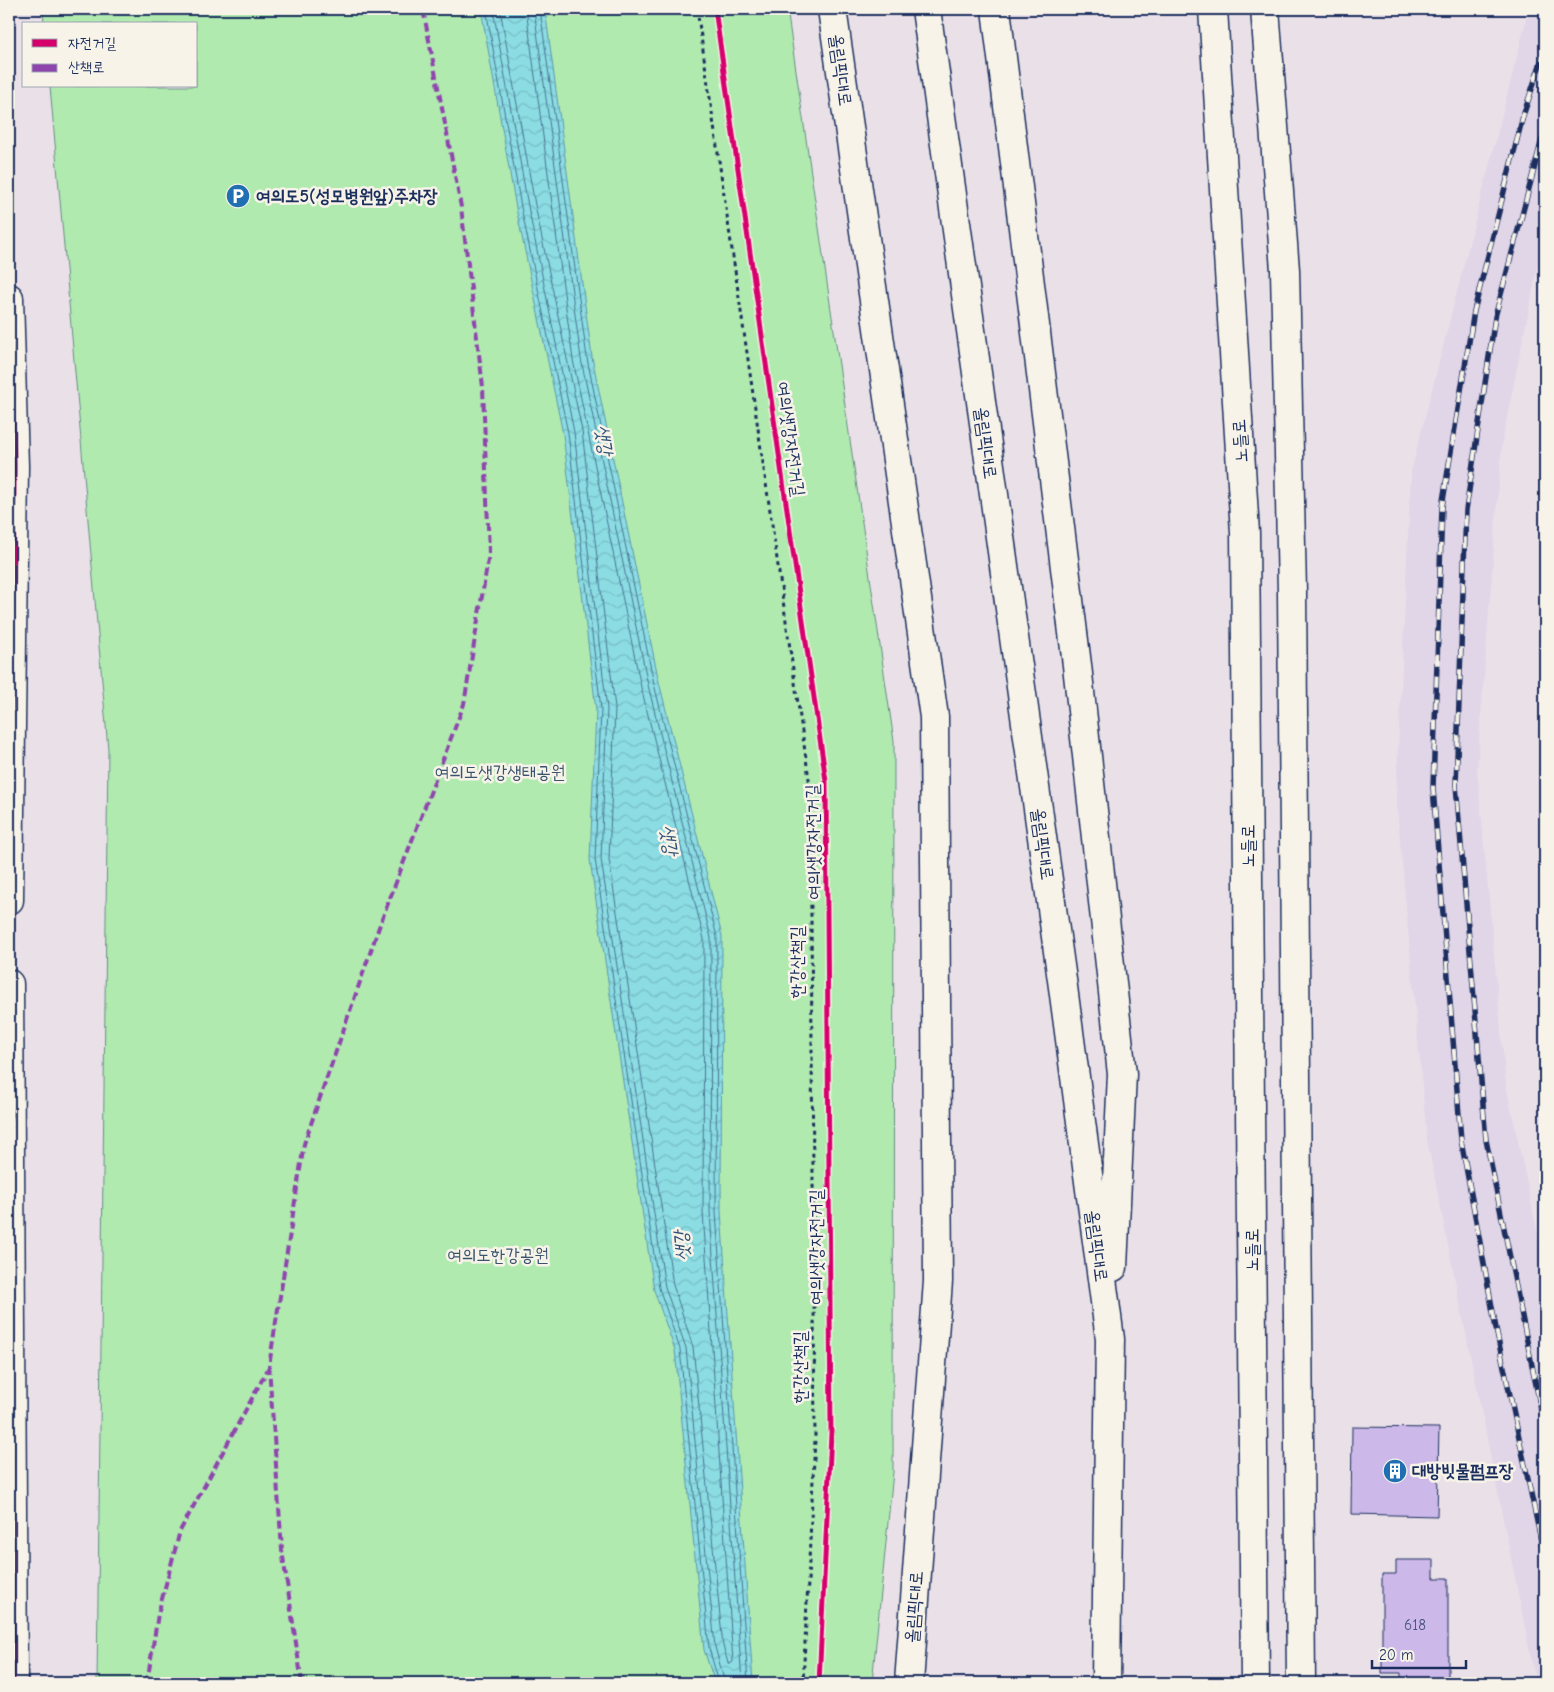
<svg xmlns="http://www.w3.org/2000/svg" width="1554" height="1692" font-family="'Comic Neue','Poor Story',sans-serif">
	<defs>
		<pattern id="water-waves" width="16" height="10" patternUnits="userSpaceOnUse" patternTransform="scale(1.25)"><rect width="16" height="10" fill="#8bdce3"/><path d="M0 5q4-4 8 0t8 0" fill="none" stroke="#77bdc5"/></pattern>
	</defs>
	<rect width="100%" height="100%" fill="#eae1e8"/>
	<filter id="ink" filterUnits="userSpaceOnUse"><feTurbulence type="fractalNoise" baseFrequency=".02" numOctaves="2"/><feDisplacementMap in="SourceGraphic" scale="10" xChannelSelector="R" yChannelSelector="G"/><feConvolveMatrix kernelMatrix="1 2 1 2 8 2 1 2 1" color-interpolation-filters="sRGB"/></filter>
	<g filter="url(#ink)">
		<polygon fill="#e1d5e8" points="1529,9 1545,9 1545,231 1502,442 1477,768 1506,1085 1545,1268 1545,1683 1536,1683 1427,1140 1396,796 1411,472"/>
		<polygon fill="#b0eaaf" stroke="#668c86" points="43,9 787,9 894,741 893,1472 872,1683 97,1683 108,749 50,86 196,86 196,24 44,24"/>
		<polygon fill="url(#water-waves)" stroke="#5e97ae" points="481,9 545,9 592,357 659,682 722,936 721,1211 753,1683 715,1683 704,1650 675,1350 654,1290 590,860 596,710 563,434 516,208"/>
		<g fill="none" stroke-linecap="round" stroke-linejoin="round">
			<g stroke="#487493" stroke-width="1">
				<polyline points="486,9 521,207 568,433 601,709 595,859 659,1288 680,1349 709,1648 719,1683"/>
				<polyline points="493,9 528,206 574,432 607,709 601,859 665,1287 686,1348 715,1647 725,1683"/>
				<polyline points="500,9 535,205 582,431 615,708 609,859 673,1285 693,1347 723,1646 728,1663 730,1664 733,1662 703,1212 704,939 641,687 573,360 526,9"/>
				<polyline points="534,9 581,359 648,685 711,938 710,1212 742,1683"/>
				<polyline points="540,9 587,358 654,684 717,937 716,1212 748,1683"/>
			</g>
		</g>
		<g fill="#ccb8e9" stroke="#1b2f5e">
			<polygon points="1352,1427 1439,1428 1437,1516 1351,1514"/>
			<polygon points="1396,1560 1434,1560 1434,1578 1448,1578 1448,1683 1401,1683 1401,1673 1382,1673 1382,1574 1396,1574"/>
		</g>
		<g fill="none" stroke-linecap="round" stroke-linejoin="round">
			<g stroke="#1b2f5e" stroke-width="31">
				<g id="secondary">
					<polyline points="9,298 14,466 9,900"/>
					<polyline points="9,984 13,1683"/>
				</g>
			</g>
			<g stroke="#1b2f5e" stroke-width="31">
				<g id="primary">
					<polyline points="1213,9 1245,533 1255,1683"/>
					<polyline points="1265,9 1285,270 1292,592 1301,1683"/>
				</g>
			</g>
			<g stroke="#1b2f5e" stroke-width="31">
				<g id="trunk">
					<polyline points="832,9 934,717 938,1281 909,1683"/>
					<polyline points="926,9 1063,987 1110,1339 1106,1683"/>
					<polyline points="996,9 1077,665 1122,1074 1113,1267"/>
				</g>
			</g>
			<polyline stroke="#1b2f5e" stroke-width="3" stroke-dasharray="4 4" stroke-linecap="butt" points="697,9 810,786 815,1439 803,1683"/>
			<use href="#secondary" stroke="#f7f3e8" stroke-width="28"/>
			<use href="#primary" stroke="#f7f3e8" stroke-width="28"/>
			<use href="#trunk" stroke="#f7f3e8" stroke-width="28"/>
			<g stroke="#1b2f5e" stroke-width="5.5">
				<g id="rail">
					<polyline points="1545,50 1523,116 1474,311 1442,507 1433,788 1461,1140 1498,1339 1545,1559"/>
					<polyline points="1545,128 1495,317 1466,510 1456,785 1486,1140 1545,1429"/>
				</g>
			</g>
			<use href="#rail" stroke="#f7f3e8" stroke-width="4" stroke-dasharray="11" stroke-linecap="butt"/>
			<g stroke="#8e44ad" stroke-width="4" stroke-dasharray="8 4" stroke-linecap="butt">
				<polyline points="147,1683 158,1614 180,1531 269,1367"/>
				<polyline points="302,1683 282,1550 269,1366 304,1144 379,927 464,704 489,554 483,387 461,207 423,9"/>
			</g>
			<g stroke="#f7f3e8" stroke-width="8">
				<g id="cycleway">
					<polyline points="715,9 826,781 831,1433 819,1683"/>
					<polyline points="9,298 14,466 9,900"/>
					<polyline points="9,984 13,1683"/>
				</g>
			</g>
			<use href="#cycleway" stroke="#d6006c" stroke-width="5"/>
		</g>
	</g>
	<defs>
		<g id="parking-disc" transform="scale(1.25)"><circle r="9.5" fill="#1f6fb2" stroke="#f7f3e8"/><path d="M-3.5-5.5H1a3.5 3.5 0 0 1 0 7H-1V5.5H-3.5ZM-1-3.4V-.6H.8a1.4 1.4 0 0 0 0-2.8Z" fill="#fff"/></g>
		<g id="building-disc" transform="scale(1.25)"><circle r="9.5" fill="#1f6fb2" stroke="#f7f3e8"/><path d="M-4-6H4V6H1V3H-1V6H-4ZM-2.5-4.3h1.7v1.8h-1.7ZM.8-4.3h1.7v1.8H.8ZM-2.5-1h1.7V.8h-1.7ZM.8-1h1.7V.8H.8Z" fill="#fff"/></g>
	</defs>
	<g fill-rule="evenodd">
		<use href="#parking-disc" x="238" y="196"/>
		<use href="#building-disc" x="1395" y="1471"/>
	</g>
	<g text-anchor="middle" stroke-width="5" stroke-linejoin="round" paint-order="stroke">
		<g font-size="15" fill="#475181">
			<text x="1415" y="1630">618</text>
		</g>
		<g font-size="18" fill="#1b2f5e" stroke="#f7f3e8">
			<text transform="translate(841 70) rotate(82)" y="6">올림픽대로</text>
			<text transform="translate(791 439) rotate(82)" y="6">여의샛강자전거길</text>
			<text transform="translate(1240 441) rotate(-94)" y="6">노들로</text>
			<text transform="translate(986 443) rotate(82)" y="6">올림픽대로</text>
			<text transform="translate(813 842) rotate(-91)" y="6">여의샛강자전거길</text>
			<text transform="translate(1043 844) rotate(82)" y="6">올림픽대로</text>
			<text transform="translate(1248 846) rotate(-90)" y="6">노들로</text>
			<text transform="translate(797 962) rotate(-90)" y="6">한강산책길</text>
			<text transform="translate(1097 1246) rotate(82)" y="6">올림픽대로</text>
			<text transform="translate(816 1247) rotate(-90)" y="6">여의샛강자전거길</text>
			<text transform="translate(1252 1250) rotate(-90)" y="6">노들로</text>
			<text transform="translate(800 1367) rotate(-90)" y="6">한강산책길</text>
			<text transform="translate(914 1607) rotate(-86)" y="6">올림픽대로</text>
		</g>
		<g font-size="18" font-weight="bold" fill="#1b2f5e" stroke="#f7f3e8" text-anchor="start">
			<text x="256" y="202">여의도5(성모병원앞)주차장</text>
			<text x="1412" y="1477">대방빗물펌프장</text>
		</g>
		<g font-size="18" fill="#39546e" stroke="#f7f3e8">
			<text x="500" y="778">여의도샛강생태공원</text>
			<text x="498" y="1261">여의도한강공원</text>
		</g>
		<g font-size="19" font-style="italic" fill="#315279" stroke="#f7f3e8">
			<text transform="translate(605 440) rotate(81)" y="7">샛강</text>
			<text transform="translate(670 840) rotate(81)" y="7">샛강</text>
			<text transform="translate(681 1246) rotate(-95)" y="7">샛강</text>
		</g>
	</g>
	<rect width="1554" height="1692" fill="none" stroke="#f7f3e8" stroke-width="30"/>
	<rect x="15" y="15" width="1524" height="1662" fill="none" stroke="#1b2f5e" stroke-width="2" filter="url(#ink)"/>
	<rect x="22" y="22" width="175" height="65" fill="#f7f3e8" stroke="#9fa5b1"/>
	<rect x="32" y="39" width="25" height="8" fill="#d6006c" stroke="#9fa5b1"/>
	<text x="68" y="48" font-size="15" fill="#1b2f5e">자전거길</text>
	<rect x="32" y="64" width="25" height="8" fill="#8e44ad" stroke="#9fa5b1"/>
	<text x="68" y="72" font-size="15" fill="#1b2f5e">산책로</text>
	<path d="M1372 1660v8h94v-8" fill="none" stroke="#1b2f5e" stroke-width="2.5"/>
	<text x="1379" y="1660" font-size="15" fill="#1b2f5e" stroke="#f7f3e8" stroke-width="4" paint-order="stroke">20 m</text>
</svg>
